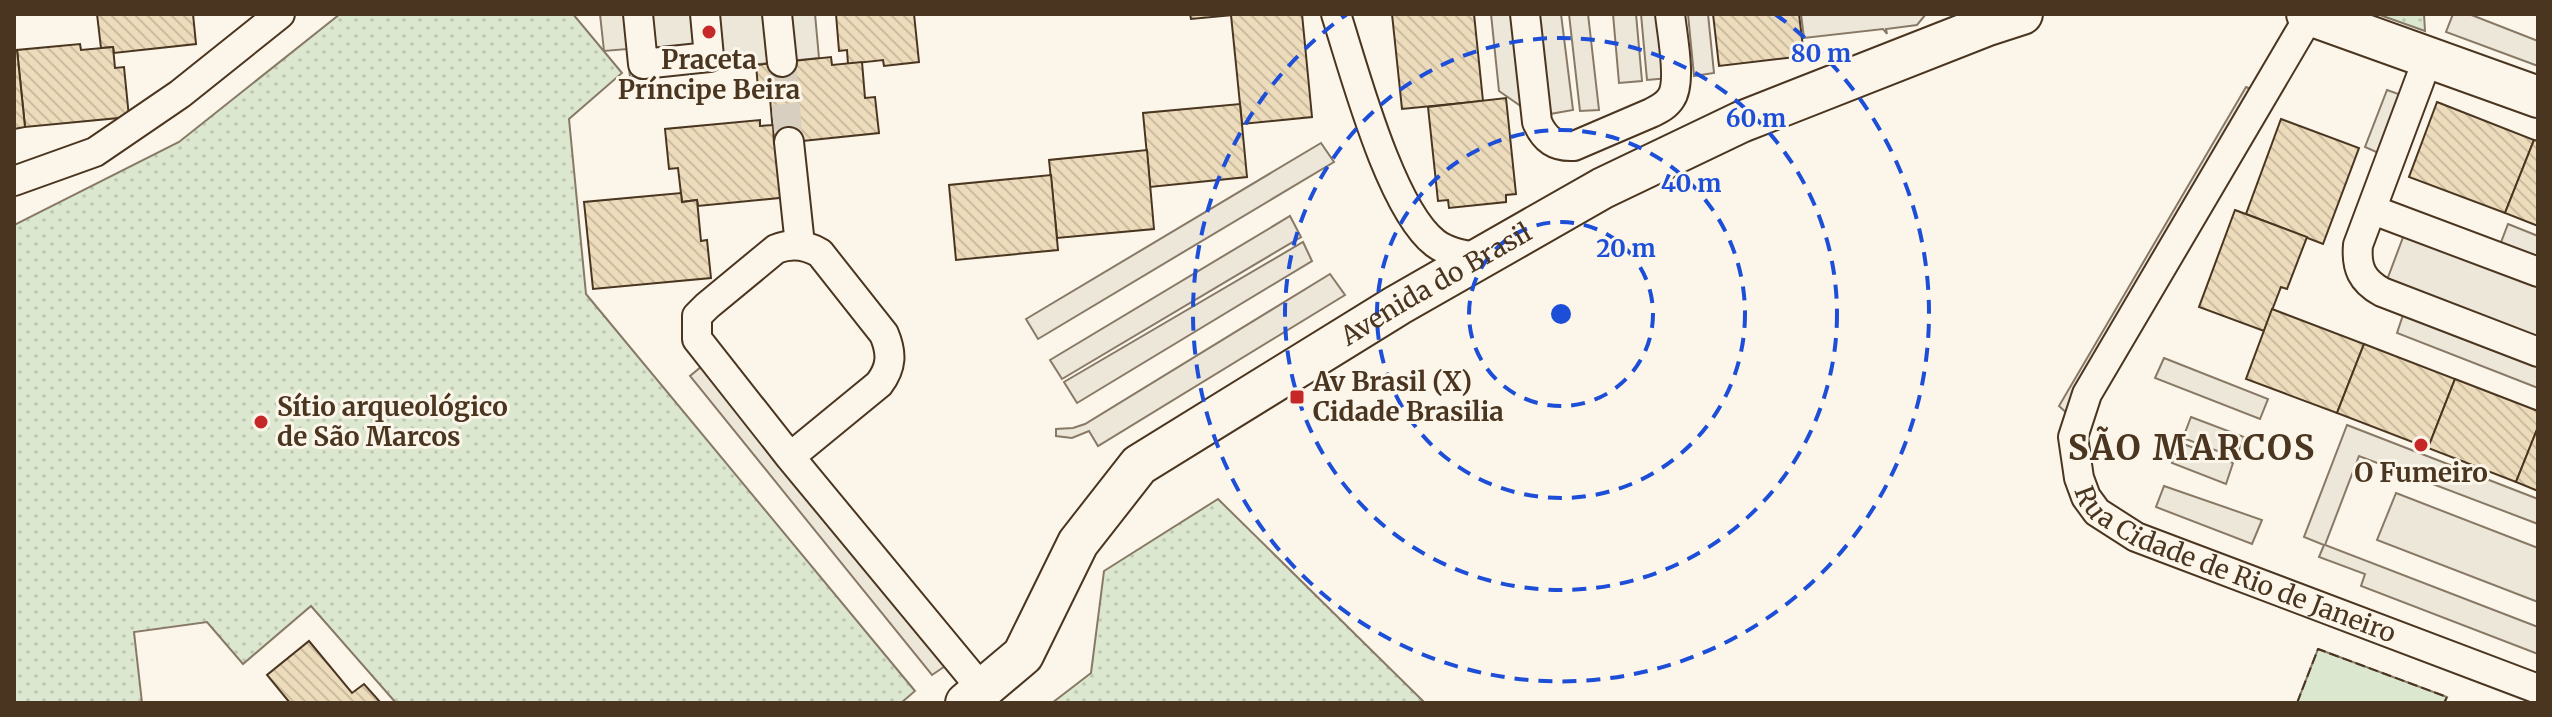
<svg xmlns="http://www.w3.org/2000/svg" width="2552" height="717" font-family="Merriweather,serif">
	<defs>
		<pattern id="green-dots" width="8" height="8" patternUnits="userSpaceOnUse" patternTransform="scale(2)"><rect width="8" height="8" fill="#dce7d0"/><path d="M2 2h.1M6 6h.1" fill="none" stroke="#bec7b2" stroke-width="1.8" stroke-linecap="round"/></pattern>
		<pattern id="building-back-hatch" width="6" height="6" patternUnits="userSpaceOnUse" patternTransform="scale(2)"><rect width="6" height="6" fill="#ecdcbc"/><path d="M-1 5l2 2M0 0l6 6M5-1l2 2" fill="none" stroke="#ccbda1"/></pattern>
	</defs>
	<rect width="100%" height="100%" fill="#fbf6e9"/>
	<g fill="url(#green-dots)" stroke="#887966" stroke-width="2">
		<polygon points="340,14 573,14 622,73 569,119 586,294 915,691 901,703 396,703 311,606 243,664 207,622 134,632 142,703 14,703 14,225 179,142"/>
		<polygon points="2377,14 2424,14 2425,31"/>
		<polygon points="1218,499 1425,703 1052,703 1091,673 1104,571"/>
	</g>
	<polygon fill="#dce7d0" stroke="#887966" stroke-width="2" points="2318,649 2447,697 2444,703 2297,703"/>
	<g fill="#ede7d9" stroke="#887966" stroke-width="2">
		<polygon points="600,14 815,14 819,58 630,77 627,49 604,51"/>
		<polygon points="1491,14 1514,14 1525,109 1499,91"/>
		<polygon points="1539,14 1561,14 1573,110 1550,114"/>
		<polygon points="1569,14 1588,14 1599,110 1580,111"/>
		<polygon points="1613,14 1636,14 1642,81 1619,83"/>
		<polygon points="1641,14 1663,14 1669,78 1647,80"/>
		<polygon points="1688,14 1708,14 1714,73 1694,76"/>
		<polygon points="1801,14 1926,14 1917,25 1886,29 1887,34 1883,29 1804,38"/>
		<polygon points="2453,14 2469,14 2538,41 2538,66 2446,32"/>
		<polygon points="2246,87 2257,92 2070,416 2059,406"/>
		<polygon points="2387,90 2407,97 2383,155 2365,147"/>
		<polygon points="1321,143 1334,162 1038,339 1026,319"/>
		<polygon points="1290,216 1301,237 1062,379 1050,360"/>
		<polygon points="2508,224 2538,236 2538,259 2500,245"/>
		<polygon points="2405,232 2538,283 2538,339 2387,280"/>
		<polygon points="1303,242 1312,261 1077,403 1064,382"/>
		<polygon points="1330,274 1345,295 1098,446 1089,431 1072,438 1056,436 1056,429 1073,428 1085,424"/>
		<polygon points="2404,312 2538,364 2538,388 2397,333"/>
		<polygon points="2164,358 2268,399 2260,419 2155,378"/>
		<polygon points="707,362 951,662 932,675 690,376"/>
		<polygon points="2191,417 2244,437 2236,458 2183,438"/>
		<polygon points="2347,425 2538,499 2538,524 2359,456 2325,545 2538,627 2538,654 2361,586 2365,574 2319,557 2324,545 2304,537"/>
		<polygon points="2181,443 2233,463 2226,484 2172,463"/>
		<polygon points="2164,486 2262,520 2252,544 2156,507"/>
		<polygon points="2396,493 2538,548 2538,602 2377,540"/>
	</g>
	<g fill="url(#building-back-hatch)" stroke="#4a3520" stroke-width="2">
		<polygon points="97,14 193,14 196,44 114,53 113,47 101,48"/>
		<polygon points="836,14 914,14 919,62 884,66 883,60 848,64 847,50 839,51"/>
		<polygon points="1190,14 1244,14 1191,19"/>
		<polygon points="1244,14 1302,14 1312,117 1242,124 1231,15"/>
		<polygon points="1392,14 1474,14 1483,101 1402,109"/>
		<polygon points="1713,14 1799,14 1804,56 1719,66"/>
		<polygon points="80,44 81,50 113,47 115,68 124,67 129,117 25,127 17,50"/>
		<polygon points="17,50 25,127 14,129 14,51"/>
		<polygon points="831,57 832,65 862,62 865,98 875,97 879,133 774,144 770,98 759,99 756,65"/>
		<polygon points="1506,98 1516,194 1506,195 1506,202 1449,208 1448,200 1438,201 1428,107"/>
		<polygon points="2437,102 2534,140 2505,213 2409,177"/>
		<polygon points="1240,104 1247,177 1150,187 1143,113"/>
		<polygon points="2281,119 2359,148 2323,244 2246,214"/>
		<polygon points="760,120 760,126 773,125 774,144 783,143 789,197 698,206 697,200 682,202 678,168 669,169 665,129"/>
		<polygon points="2534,140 2538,141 2538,226 2505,213"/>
		<polygon points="1147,150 1154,229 1057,238 1049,160"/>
		<polygon points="1051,175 1058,250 956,260 949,185"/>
		<polygon points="681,193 682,202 697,200 701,241 707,240 711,278 593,289 584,202"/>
		<polygon points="2235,210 2307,237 2287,289 2281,287 2264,331 2199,307"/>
		<polygon points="2272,309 2364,344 2337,413 2246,379"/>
		<polygon points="2364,344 2455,379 2428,448 2337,413"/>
		<polygon points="2455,379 2538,411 2538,427 2516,482 2428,448"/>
		<polygon points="2538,427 2538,491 2516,482"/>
		<polygon points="309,641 352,693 364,684 381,703 290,703 267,675"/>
	</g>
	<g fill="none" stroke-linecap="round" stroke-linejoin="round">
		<polyline stroke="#d8cfc1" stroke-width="28" stroke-dasharray="28 14" stroke-linecap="butt" points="782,62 789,142"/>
		<g stroke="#4a3520" stroke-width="32">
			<g id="street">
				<polyline points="638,14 643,64 709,57 705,14"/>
				<polyline points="777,14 782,62"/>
				<path d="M 1336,14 C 1354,70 1390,208 1435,243 C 1448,253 1465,255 1481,258"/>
				<path d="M 1525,14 L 1537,122 C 1545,140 1555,147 1574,146 L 1651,113 C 1659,109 1666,106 1671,98 C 1682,82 1672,34 1670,14"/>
				<path id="s1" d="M 2310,15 L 2087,394 L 2073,437 L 2079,478 L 2086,497 L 2097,512 L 2136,537 L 2538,689"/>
				<path d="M 2428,58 L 2358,245 C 2356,268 2362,281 2382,292 L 2538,352"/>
				<polyline points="789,142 800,245"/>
				<polyline points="14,181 95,152 180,94 280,14"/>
				<polyline points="2373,210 2538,272"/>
				<path d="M 790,457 L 879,384 C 892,367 892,353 884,334 L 820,253 C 805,244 791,243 776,249 L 707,306 L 697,316 L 697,339 L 790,457 L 982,689"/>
			</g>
		</g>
		<g stroke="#4a3520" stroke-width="44">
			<g id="secondary">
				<polyline points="2307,14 2538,97"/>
				<path id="s2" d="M 966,703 L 1023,655 L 1078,543 L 1139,465 L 1398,305 L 1603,188 L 1741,122 L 1988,25 L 2022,14"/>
			</g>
		</g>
		<use href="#street" stroke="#fbf6e9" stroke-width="28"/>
		<use href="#secondary" stroke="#fbf6e9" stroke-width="40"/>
		<polyline stroke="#4a3520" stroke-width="2" stroke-dasharray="10 4" stroke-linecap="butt" points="2297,703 2318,649 2447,697 2444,703"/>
	</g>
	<g fill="none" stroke="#1d4ed8" stroke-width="4" stroke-dasharray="14 10">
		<circle cx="1561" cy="314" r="92"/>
		<circle cx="1561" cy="314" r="184"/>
		<circle cx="1561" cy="314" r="276"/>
		<path d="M1775 14A368 368 0 1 1 1347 14"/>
	</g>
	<g fill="#c62828" stroke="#fbf6e9" stroke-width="3">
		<circle cx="709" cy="32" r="8"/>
		<rect x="1289" y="389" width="16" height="16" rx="4"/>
		<circle cx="261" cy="422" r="8"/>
		<circle cx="2421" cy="445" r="8"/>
	</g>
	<g text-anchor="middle" stroke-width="6" stroke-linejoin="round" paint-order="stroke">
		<g font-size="26" font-weight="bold" fill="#4a3520" stroke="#fbf6e9">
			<text x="709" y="69">Praceta<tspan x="709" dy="30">Príncipe Beira</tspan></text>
			<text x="1313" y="391" text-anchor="start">Av Brasil (X)<tspan x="1313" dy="30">Cidade Brasilia</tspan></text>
			<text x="277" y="416" text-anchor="start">Sítio arqueológico<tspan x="277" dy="30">de São Marcos</tspan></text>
			<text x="2421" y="482">O Fumeiro</text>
		</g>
		<g font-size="26" fill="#4a3520" stroke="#fbf6e9">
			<text dy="9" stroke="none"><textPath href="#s2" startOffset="646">Avenida do Brasil</textPath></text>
			<text dy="9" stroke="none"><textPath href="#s1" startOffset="712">Rua Cidade de Rio de Janeiro</textPath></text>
		</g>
		<g font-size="34" font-weight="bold" letter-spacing="2" fill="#4a3520" stroke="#fbf6e9">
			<text x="2192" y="460">SÃO MARCOS</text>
		</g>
	</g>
	<circle cx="1561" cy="314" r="12" fill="#1d4ed8" stroke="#fbf6e9" stroke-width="4"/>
	<g font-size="24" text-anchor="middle" font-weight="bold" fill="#1d4ed8" stroke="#fbf6e9" stroke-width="6" stroke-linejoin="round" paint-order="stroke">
		<text x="1821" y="62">80 m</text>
		<text x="1756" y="127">60 m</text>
		<text x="1691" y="192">40 m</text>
		<text x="1626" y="257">20 m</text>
	</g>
	<rect width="2552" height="717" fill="none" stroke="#4a3520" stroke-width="32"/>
</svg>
